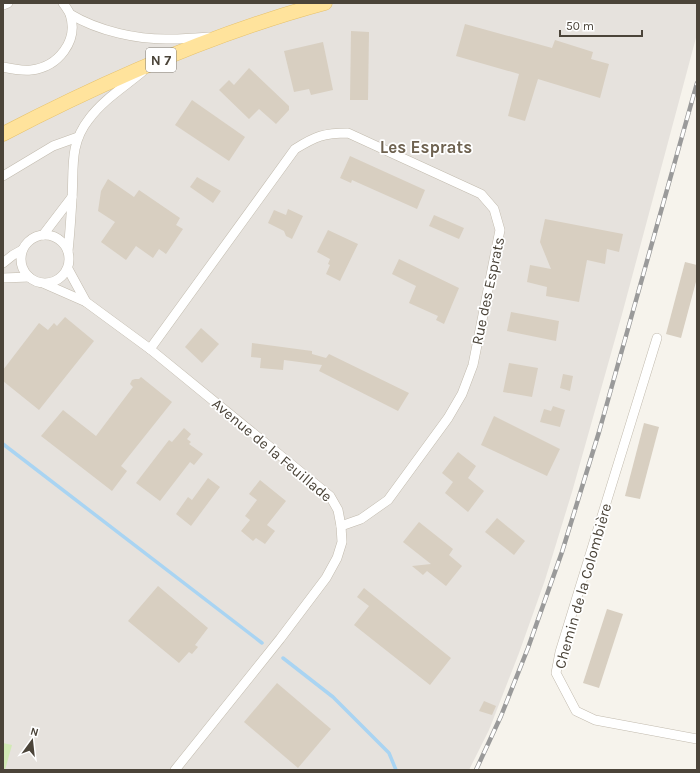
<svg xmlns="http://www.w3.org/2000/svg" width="700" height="773" font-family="Karla,sans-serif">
	<rect width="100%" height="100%" fill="#f6f3ec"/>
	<polygon fill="#e6e2dd" points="3,3 697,3 697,34 621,318 572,492 545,580 519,653 489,730 469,770 3,770"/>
	<polygon fill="#d2eab5" points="3,743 12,745 5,770 3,770"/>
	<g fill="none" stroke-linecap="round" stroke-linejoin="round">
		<g stroke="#a9d4f2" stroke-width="3.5">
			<polyline points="3,444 262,643"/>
			<polyline points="283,658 333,697 389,753 396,770"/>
		</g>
	</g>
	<g fill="#d8cfc1">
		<polygon points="465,24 552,48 555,40 593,52 591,59 609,64 600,98 538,79 525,121 508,116 519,74 456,56"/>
		<polygon points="351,31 369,32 368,100 350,100"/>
		<polygon points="323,42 333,90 311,95 309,89 294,92 284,51"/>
		<polygon points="249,68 289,106 289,110 276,124 259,109 249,119 219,90 229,80 234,85"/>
		<polygon points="192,100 245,137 229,161 175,125"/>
		<polygon points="350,156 425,190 417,209 352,180 351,183 340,178"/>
		<polygon points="197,177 221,191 213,203 190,187"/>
		<polygon points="108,179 134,197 139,190 180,218 176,225 183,229 166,254 159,249 153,258 136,246 126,260 101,242 115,222 98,211 101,191"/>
		<polygon points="288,209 303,216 292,239 286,236 284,231 268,223 274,210 286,215"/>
		<polygon points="434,215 464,228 459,239 429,226"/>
		<polygon points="545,219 623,234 619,252 607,249 605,264 587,260 579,302 546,296 547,287 527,282 530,265 551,269 540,242"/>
		<polygon points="328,230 358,244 340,281 326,274 330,265 328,264 330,259 317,252"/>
		<polygon points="399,259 459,288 444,324 436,320 438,316 409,303 416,286 392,274"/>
		<polygon points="685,262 697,265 697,278 681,338 666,334"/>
		<polygon points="511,312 559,321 556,341 507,331"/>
		<polygon points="65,317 94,341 39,410 3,381 3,370 39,323 48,330 54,323 57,326"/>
		<polygon points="201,328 219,344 202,363 185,347"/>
		<polygon points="252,343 312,351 312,354 326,358 329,354 409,393 398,411 319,371 322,365 284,360 283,370 260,368 261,358 251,357"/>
		<polygon points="509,363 538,368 532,397 503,392"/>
		<polygon points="563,374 573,376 570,391 560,388"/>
		<polygon points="141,377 172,402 121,466 127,471 112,491 41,436 63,410 96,436 133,387 130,384 132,380 135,379 139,379"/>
		<polygon points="553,406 565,410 560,427 540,422 544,409 551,411"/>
		<polygon points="494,416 560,449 547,476 481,445"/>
		<polygon points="644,423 659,427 640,499 625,496"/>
		<polygon points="184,428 191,434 187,439 191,442 189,444 203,454 194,465 190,462 160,501 136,483 169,440 172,442"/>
		<polygon points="458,452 476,466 468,478 484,491 468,512 445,493 453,482 442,473"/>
		<polygon points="208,478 220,487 191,526 176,514 188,497 192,500"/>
		<polygon points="260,480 286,501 267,525 275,531 265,544 256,538 253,541 241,531 250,520 245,516 257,500 249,494"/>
		<polygon points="497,518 525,541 514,555 485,532"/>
		<polygon points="419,522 453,549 449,555 462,566 446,586 427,571 423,575 412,566 431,564 403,542"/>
		<polygon points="158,586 208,628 195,645 198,647 192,654 189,652 179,663 128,621"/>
		<polygon points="364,588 451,658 430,685 354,625 369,606 357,597"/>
		<polygon points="607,609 623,614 599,688 583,683"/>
		<polygon points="277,683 331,729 298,768 244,722"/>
		<polygon points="484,701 496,706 492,715 479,711"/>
	</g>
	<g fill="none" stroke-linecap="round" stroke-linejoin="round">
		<g stroke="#c2bbae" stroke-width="10">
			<g id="minor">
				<polyline points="3,5 8,3"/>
				<path d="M 70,14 C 98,31 138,40 171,39 C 184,39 196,38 209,37"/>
				<path d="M 3,67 C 12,69 21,71 31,70 C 58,67 79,41 70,14 C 68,10 65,6 63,3"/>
				<polyline points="3,176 53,146 78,137"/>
				<circle cx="45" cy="259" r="24"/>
				<polyline points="43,235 72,197"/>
				<path d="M 68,251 C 70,233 71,216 72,199 C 74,169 69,144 89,119 C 103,100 124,87 142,72"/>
				<polyline points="3,263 13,255 22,250"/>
				<polyline points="68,269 86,302"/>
				<polyline points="3,278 29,277"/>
				<polyline points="45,284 86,302 150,349 330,496 338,510 341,526 342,542 337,558 326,578 280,639 175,770"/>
				<polyline points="657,338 560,652 556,673 576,711 595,720 697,739"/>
				<path d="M 150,349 L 295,149 C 316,136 324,133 348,133 L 481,194 L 494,209 L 500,230 L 473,365 L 462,394 L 448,418 L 388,500 L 361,519 L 341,526"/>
			</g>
		</g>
		<g stroke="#e6c16a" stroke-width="15">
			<path id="primary" d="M 3,134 C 105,81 213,33 325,3"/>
		</g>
		<use href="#minor" stroke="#fff" stroke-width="9"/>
		<use href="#primary" stroke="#ffe39c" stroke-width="14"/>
		<g stroke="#9a9a9a" stroke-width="4.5">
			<polyline id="rail" points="476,770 501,716 528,648 562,552 599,432 697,83"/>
		</g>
		<use href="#rail" stroke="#fff" stroke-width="3" stroke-dasharray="9" stroke-linecap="butt"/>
	</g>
	<g text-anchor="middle" stroke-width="3.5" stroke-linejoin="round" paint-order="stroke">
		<rect fill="#fff" stroke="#817c74" stroke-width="1" x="146" y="48" width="30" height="24" rx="3"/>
		<g font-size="14" font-weight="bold" fill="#4b4439">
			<text x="161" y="65">N 7</text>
		</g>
		<g font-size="15" fill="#4b4439" stroke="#fff">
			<text transform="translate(488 291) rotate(-78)" y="5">Rue des Esprats</text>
			<text transform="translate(272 450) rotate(40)" y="5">Avenue de la Feuillade</text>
			<text transform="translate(583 586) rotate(-74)" y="5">Chemin de la Colombière</text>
		</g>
		<g font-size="17" font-weight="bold" fill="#6e6250" stroke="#fff">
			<text x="426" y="153">Les Esprats</text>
		</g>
	</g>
	<rect width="700" height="773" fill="none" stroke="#4b4439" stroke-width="8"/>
	<g transform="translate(32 741) rotate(15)" stroke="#ffffff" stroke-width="3" paint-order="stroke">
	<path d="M0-3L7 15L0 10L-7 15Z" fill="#4b4439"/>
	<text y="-6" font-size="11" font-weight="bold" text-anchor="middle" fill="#4b4439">N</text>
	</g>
	<path d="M560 30v6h82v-6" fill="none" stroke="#4b4439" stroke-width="2"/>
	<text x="566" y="30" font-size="12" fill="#4b4439" stroke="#ffffff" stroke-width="3" paint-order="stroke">50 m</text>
</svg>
